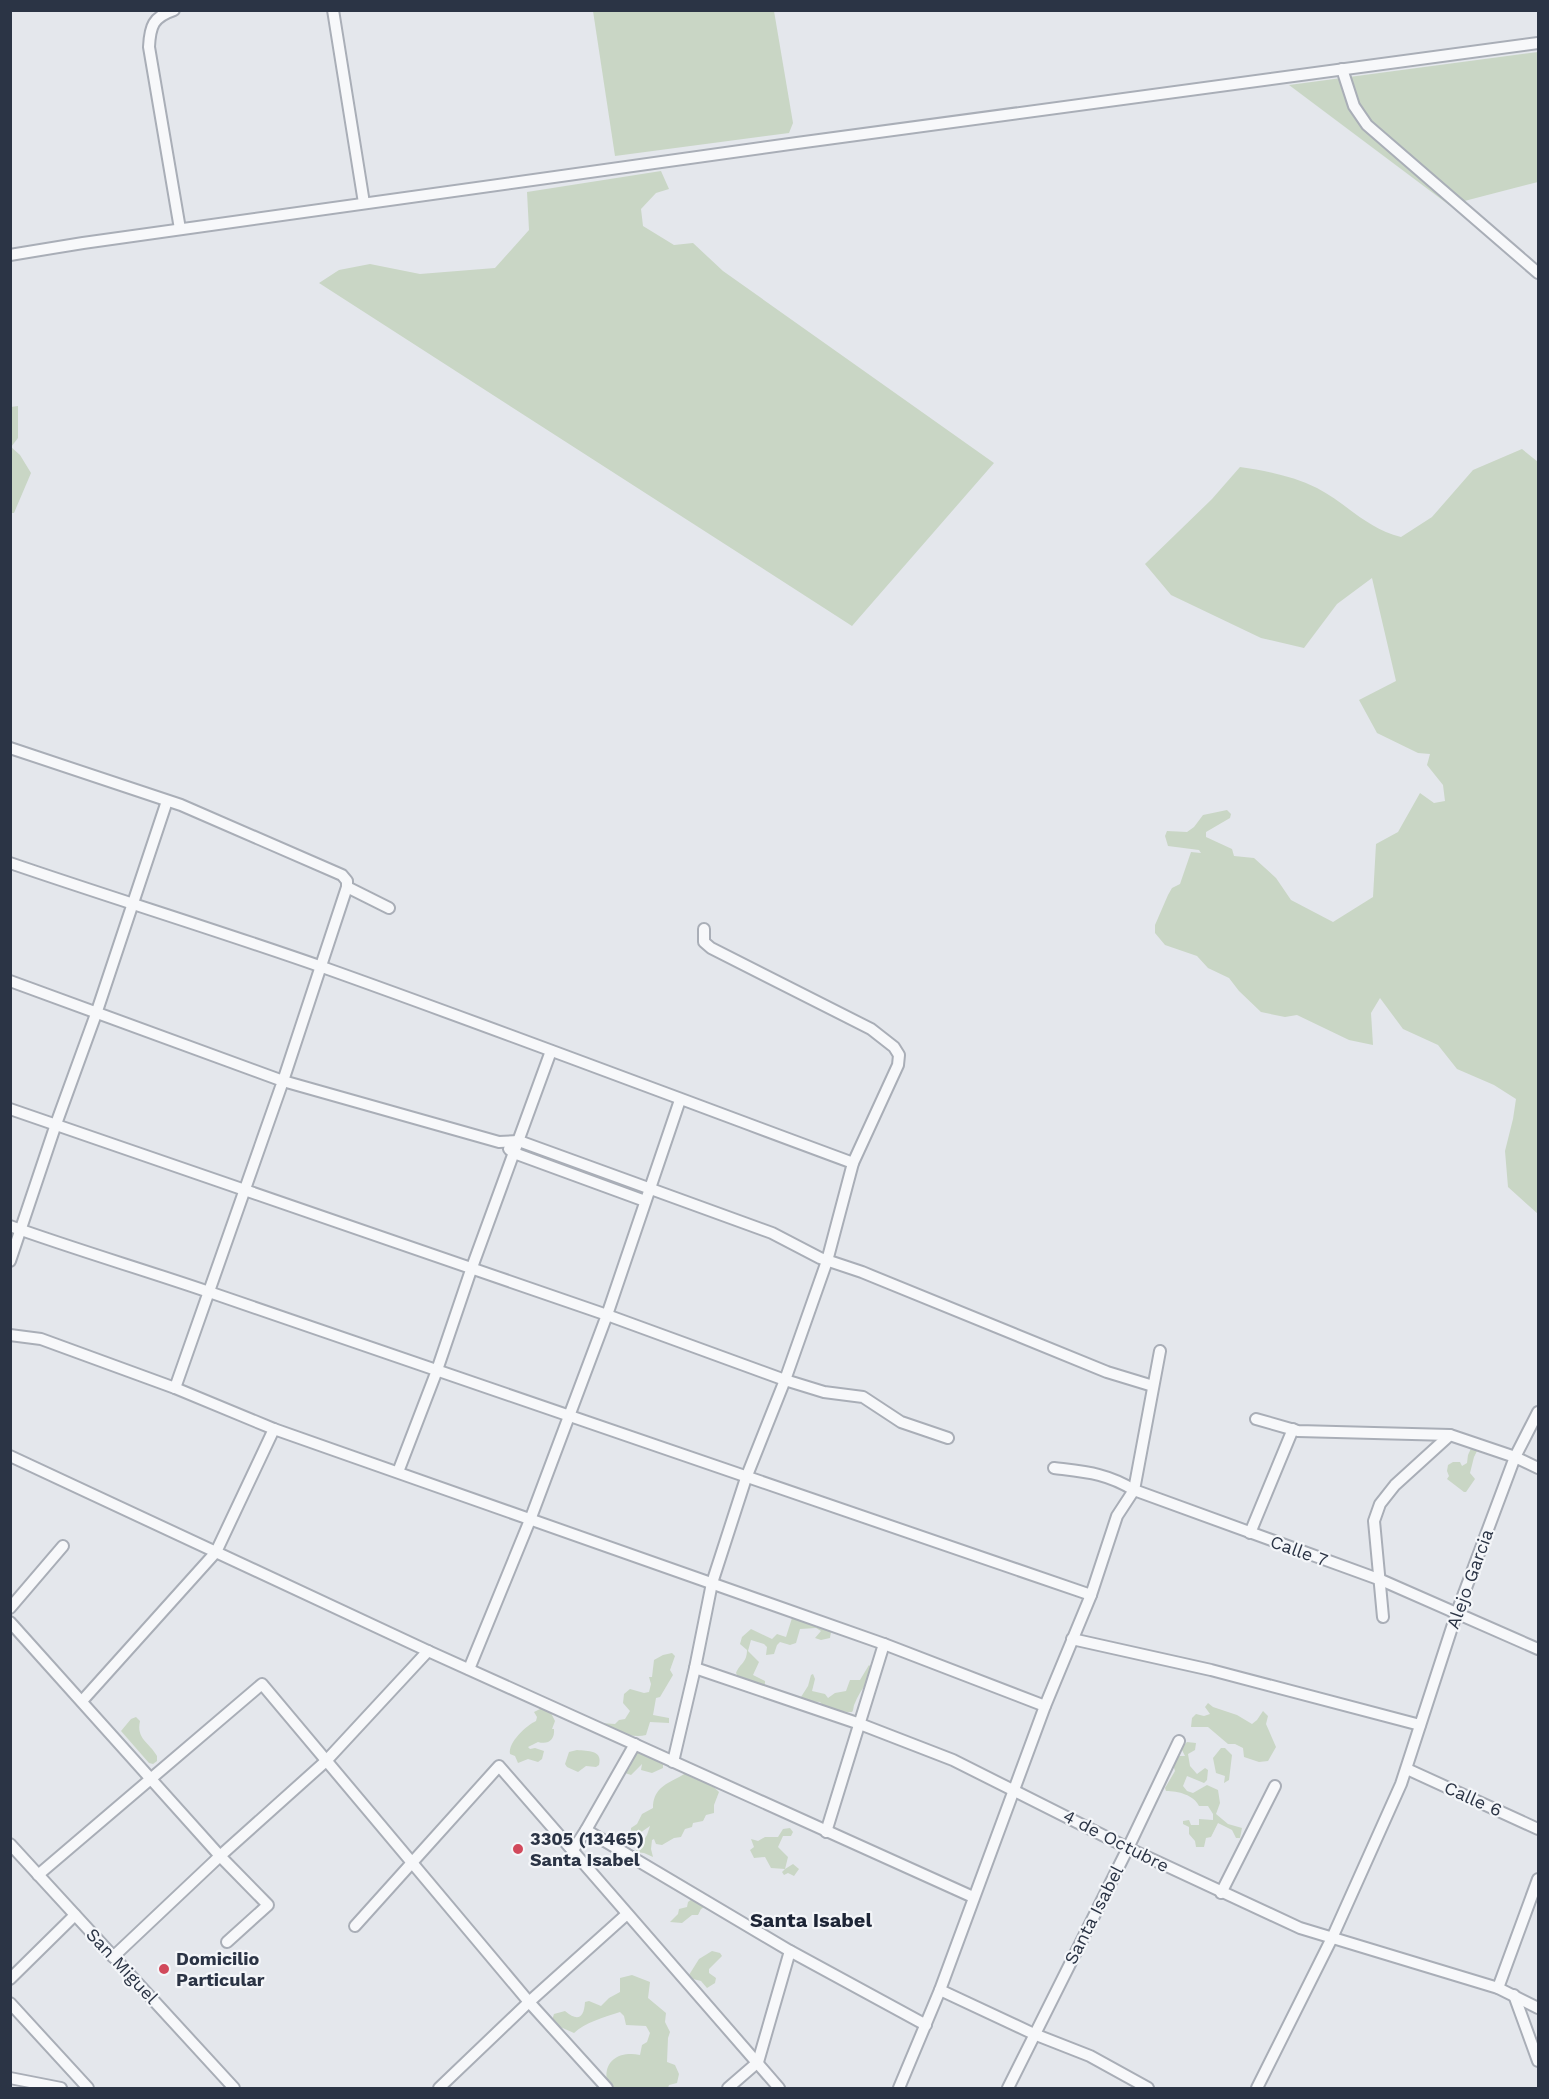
<svg xmlns="http://www.w3.org/2000/svg" width="1549" height="2099" font-family="'Work Sans',sans-serif">
	<rect width="100%" height="100%" fill="#e4e7ec"/>
	<g fill="#c9d6c5">
		<polygon points="593,11 774,11 793,123 789,133 615,156"/>
		<polygon points="1538,52 1538,182 1449,205 1289,85"/>
		<polygon points="661,171 669,189 656,193 641,209 643,226 674,245 693,243 723,271 994,463 852,626 319,283 339,270 370,264 420,274 495,268 529,230 527,192"/>
		<polygon points="18,406 18,438 11,447 20,455 31,473 14,513 11,513 11,407"/>
		<path d="M 1522,449 L 1538,462 L 1538,1214 L 1508,1187 L 1505,1151 L 1513,1119 L 1516,1099 L 1494,1085 L 1457,1069 L 1438,1045 L 1403,1029 L 1380,998 L 1371,1013 L 1373,1045 L 1349,1040 L 1297,1015 L 1285,1017 L 1261,1012 L 1239,991 L 1229,978 L 1208,968 L 1197,956 L 1165,945 L 1155,933 L 1155,925 L 1168,895 L 1172,888 L 1180,884 L 1191,852 L 1201,853 L 1199,850 L 1168,846 L 1165,836 L 1167,831 L 1187,832 L 1194,827 L 1203,815 L 1227,810 L 1231,814 L 1230,818 L 1206,832 L 1206,837 L 1232,849 L 1234,856 L 1254,858 L 1276,878 L 1291,900 L 1333,922 L 1373,897 L 1376,844 L 1398,832 L 1420,793 L 1434,803 L 1445,801 L 1443,785 L 1427,765 L 1430,754 L 1418,753 L 1377,733 L 1359,700 L 1396,681 L 1372,578 L 1337,604 L 1304,648 L 1261,638 L 1171,595 L 1145,564 L 1212,499 L 1240,467 C 1267,471 1292,476 1317,488 C 1346,503 1367,529 1401,537 L 1432,517 L 1473,470 Z"/>
		<polygon points="1473,1444 1485,1449 1484,1452 1477,1451 1474,1457 1470,1473 1475,1479 1466,1492 1464,1492 1447,1479 1449,1476 1447,1471 1448,1465 1453,1462 1460,1462 1462,1466 1467,1463 1468,1455"/>
		<path d="M 797,1617 L 827,1629 L 831,1632 L 830,1638 L 821,1640 L 815,1638 L 821,1631 L 816,1628 L 800,1629 L 796,1643 L 790,1645 L 780,1642 L 777,1645 L 774,1654 L 766,1655 L 767,1647 L 764,1644 L 751,1640 L 748,1651 L 759,1662 L 753,1675 L 765,1681 L 765,1684 L 758,1685 L 738,1677 L 736,1673 C 740,1663 747,1663 747,1650 L 740,1644 L 742,1637 L 751,1629 L 772,1639 L 777,1634 L 786,1637 L 792,1618 Z"/>
		<path d="M 672,1653 L 675,1656 L 670,1670 L 673,1675 L 660,1697 L 656,1698 L 653,1715 L 669,1718 L 669,1723 L 650,1722 L 646,1735 C 631,1739 614,1730 601,1723 L 615,1724 L 619,1720 L 625,1719 L 630,1711 L 623,1703 L 624,1694 L 630,1689 L 644,1693 L 649,1692 L 651,1684 L 649,1677 L 652,1677 L 654,1660 L 663,1655 Z"/>
		<path d="M 869,1665 L 872,1668 C 870,1682 859,1691 855,1703 C 853,1706 854,1710 852,1712 C 842,1712 826,1711 820,1702 L 804,1701 L 801,1697 L 808,1686 L 811,1675 L 813,1674 L 815,1679 L 812,1691 L 825,1694 L 828,1698 L 835,1693 L 846,1691 L 850,1680 L 860,1680 Z"/>
		<polygon points="1208,1703 1213,1707 1237,1715 1252,1724 1257,1720 1263,1711 1268,1716 1266,1724 1276,1747 1268,1761 1259,1762 1244,1757 1243,1748 1235,1744 1228,1744 1208,1727 1191,1727 1192,1718 1196,1714 1204,1716 1210,1714 1205,1707"/>
		<path d="M 544,1707 L 550,1711 L 555,1721 L 552,1729 L 554,1729 C 555,1740 548,1745 538,1742 L 528,1747 L 530,1749 L 535,1748 L 544,1751 L 542,1759 L 538,1762 L 528,1759 L 518,1763 L 515,1756 L 510,1754 C 508,1742 527,1725 536,1721 L 537,1717 L 534,1712 Z"/>
		<path d="M 136,1717 L 140,1721 C 136,1739 149,1742 157,1756 L 157,1761 L 153,1764 L 149,1763 L 121,1731 L 131,1719 Z"/>
		<path d="M 1187,1742 L 1196,1743 L 1195,1750 L 1188,1754 L 1190,1766 L 1197,1774 L 1205,1768 L 1208,1770 L 1207,1780 L 1204,1783 L 1187,1776 L 1183,1786 L 1187,1791 L 1193,1793 L 1207,1785 L 1218,1790 L 1220,1803 L 1216,1814 L 1228,1824 L 1242,1828 L 1240,1838 L 1236,1838 L 1232,1830 L 1218,1823 L 1211,1837 L 1206,1838 L 1204,1847 L 1196,1847 L 1195,1841 L 1189,1834 L 1189,1827 L 1183,1824 L 1183,1821 L 1189,1820 L 1191,1825 L 1199,1825 L 1199,1819 L 1213,1820 L 1213,1814 L 1208,1806 L 1199,1806 C 1194,1795 1178,1791 1166,1791 L 1165,1788 L 1175,1771 L 1172,1761 L 1177,1756 L 1185,1756 L 1181,1748 Z"/>
		<polygon points="1221,1748 1225,1748 1232,1755 1229,1780 1224,1783 1225,1776 1216,1773 1213,1758"/>
		<path d="M 577,1750 C 588,1751 603,1750 599,1765 L 596,1767 L 586,1766 L 578,1772 L 567,1767 L 565,1764 L 569,1752 Z"/>
		<polygon points="637,1750 663,1759 663,1768 652,1773 641,1770 642,1764 631,1775 625,1773 625,1770 630,1767 631,1758"/>
		<path d="M 686,1773 C 696,1783 706,1778 719,1792 L 714,1805 L 714,1813 L 706,1815 L 703,1821 L 693,1823 L 692,1827 L 685,1829 L 681,1837 L 674,1838 L 662,1845 L 656,1844 L 654,1839 L 652,1840 L 651,1849 L 653,1857 L 644,1853 L 636,1852 L 636,1850 L 638,1850 L 647,1835 L 650,1826 L 634,1837 L 631,1834 L 631,1828 L 637,1824 L 642,1814 L 653,1808 C 653,1786 670,1783 686,1773 Z"/>
		<polygon points="790,1828 793,1832 791,1836 783,1836 778,1847 788,1857 785,1869 793,1864 799,1869 794,1876 788,1873 784,1875 782,1872 785,1869 771,1868 765,1857 754,1858 750,1850 754,1847 751,1839 758,1841 765,1837 778,1837 783,1829"/>
		<polygon points="692,1899 706,1906 701,1909 698,1915 692,1915 682,1923 670,1922 678,1914 679,1909 687,1907 688,1902"/>
		<polygon points="712,1951 720,1953 722,1956 709,1969 709,1973 716,1978 715,1983 707,1988 701,1981 693,1979 689,1975 699,1959"/>
		<path d="M 632,1975 L 650,1982 L 648,1998 L 666,2013 L 665,2022 L 670,2032 L 668,2038 L 667,2062 L 675,2065 L 679,2074 L 677,2083 L 669,2085 L 668,2088 L 612,2088 L 607,2082 C 603,2060 620,2051 640,2055 L 642,2045 L 647,2042 L 650,2033 L 646,2026 L 626,2025 L 624,2016 L 620,2012 C 604,2017 584,2023 574,2033 L 558,2026 L 552,2020 L 554,2014 L 565,2011 C 578,2022 584,2018 585,2002 L 589,2001 L 601,2006 L 609,1998 L 620,1992 L 620,1978 Z"/>
	</g>
	<g fill="none" stroke-linecap="round" stroke-linejoin="round">
		<g stroke="#a9aeb7" stroke-width="14">
			<g id="minor">
				<path d="M 174,10 C 153,17 150,26 149,47 L 180,229"/>
				<polyline points="333,10 364,203"/>
				<polyline points="1342,69 1354,106 1367,125 1538,273"/>
				<polyline points="10,255 83,243 797,143 1538,43"/>
				<polyline points="10,748 181,805 342,875 347,881 347,887 389,908"/>
				<path d="M 10,863 C 115,899 220,931 325,968 C 502,1031 677,1098 853,1163"/>
				<polyline points="347,887 283,1081 499,1142 519,1141 772,1233 820,1258 862,1272 1107,1372 1153,1386"/>
				<polyline points="10,981 283,1081 175,1388"/>
				<polyline points="10,1109 607,1315 785,1380 824,1392 863,1397 901,1422 948,1438"/>
				<polyline points="509,1149 514,1153 645,1201"/>
				<path d="M 10,1226 C 77,1250 145,1270 212,1293 C 505,1395 798,1496 1091,1595"/>
				<polyline points="10,1261 56,1124 96,1014 167,801"/>
				<polyline points="10,1335 41,1339 175,1388 274,1429 884,1644 1045,1706"/>
				<polyline points="1256,1419 1298,1431 1450,1435 1515,1457 1538,1468"/>
				<polyline points="10,1456 428,1651 973,1897"/>
				<path d="M 1054,1468 C 1086,1472 1106,1473 1134,1490 L 1381,1580 L 1538,1649"/>
				<polyline points="398,1472 436,1373 471,1270 551,1051"/>
				<polyline points="1250,1533 1293,1429"/>
				<polyline points="10,1608 63,1546"/>
				<polyline points="1383,1617 1374,1521 1380,1504 1395,1485 1450,1435"/>
				<polyline points="10,1622 220,1856 268,1905 227,1942"/>
				<polyline points="1072,1639 1211,1670 1420,1725"/>
				<polyline points="695,1668 860,1724 953,1760 1128,1848 1300,1928 1498,1988 1538,2008"/>
				<polyline points="469,1669 530,1520 607,1315 680,1100"/>
				<polyline points="82,1701 216,1552 274,1429"/>
				<polyline points="673,1762 695,1668 712,1583 746,1478 785,1380 827,1261 853,1163 898,1065 899,1055 894,1047 871,1029 711,948 704,942 704,929"/>
				<polyline points="1407,1769 1538,1829"/>
				<polyline points="586,1830 790,1951 926,2025"/>
				<polyline points="826,1832 884,1644"/>
				<polyline points="10,1844 234,2088"/>
				<polyline points="573,1850 586,1830 635,1744"/>
				<polyline points="38,1875 262,1684 529,2002 607,2088"/>
				<polyline points="1221,1893 1275,1786"/>
				<polyline points="355,1926 499,1766 779,2088"/>
				<polyline points="113,1957 220,1856 326,1761 428,1651"/>
				<polyline points="10,1979 75,1915"/>
				<polyline points="1498,1988 1538,1879"/>
				<polyline points="940,1990 1034,2034 1090,2056 1148,2088"/>
				<polyline points="1514,1995 1538,2061"/>
				<polyline points="10,2003 88,2088"/>
				<polyline points="10,2078 61,2088"/>
				<polyline points="439,2088 529,2002 627,1914"/>
				<polyline points="728,2088 758,2062 790,1951"/>
				<polyline points="899,2088 940,1990 1045,1706 1091,1595 1117,1516 1134,1490 1160,1351"/>
				<polyline points="1008,2088 1128,1848 1179,1741"/>
				<polyline points="1257,2088 1332,1938 1401,1784 1457,1612 1515,1457 1538,1412"/>
			</g>
		</g>
		<use href="#minor" stroke="#f7f8fa" stroke-width="10"/>
	</g>
	<g fill="#d1495b" stroke="#f4f6f9" stroke-width="2">
		<circle cx="518" cy="1849" r="6"/>
		<circle cx="164" cy="1969" r="6"/>
	</g>
	<g text-anchor="middle" stroke-width="4.5" stroke-linejoin="round" paint-order="stroke">
		<g font-size="18" fill="#2b3445" stroke="#f4f6f9">
			<text transform="translate(1299 1551) rotate(20)" y="6">Calle 7</text>
			<text transform="translate(1470 1579) rotate(-70)" y="6">Alejo Garcia</text>
			<text transform="translate(1473 1799) rotate(24)" y="6">Calle 6</text>
			<text transform="translate(1116 1841) rotate(27)" y="6">4 de Octubre</text>
			<text transform="translate(1094 1915) rotate(-63)" y="6">Santa Isabel</text>
			<text transform="translate(122 1966) rotate(47)" y="6">San Miguel</text>
		</g>
		<g font-size="18" font-weight="bold" fill="#2b3445" stroke="#f4f6f9" text-anchor="start">
			<text x="530" y="1845">3305 (13465)<tspan x="530" dy="21">Santa Isabel</tspan></text>
			<text x="176" y="1965">Domicilio<tspan x="176" dy="21">Particular</tspan></text>
		</g>
		<g font-size="20" font-weight="bold" fill="#1d2536" stroke="#f4f6f9">
			<text x="811" y="1927">Santa Isabel</text>
		</g>
	</g>
	<rect width="1549" height="2099" fill="none" stroke="#2b3445" stroke-width="24"/>
</svg>
